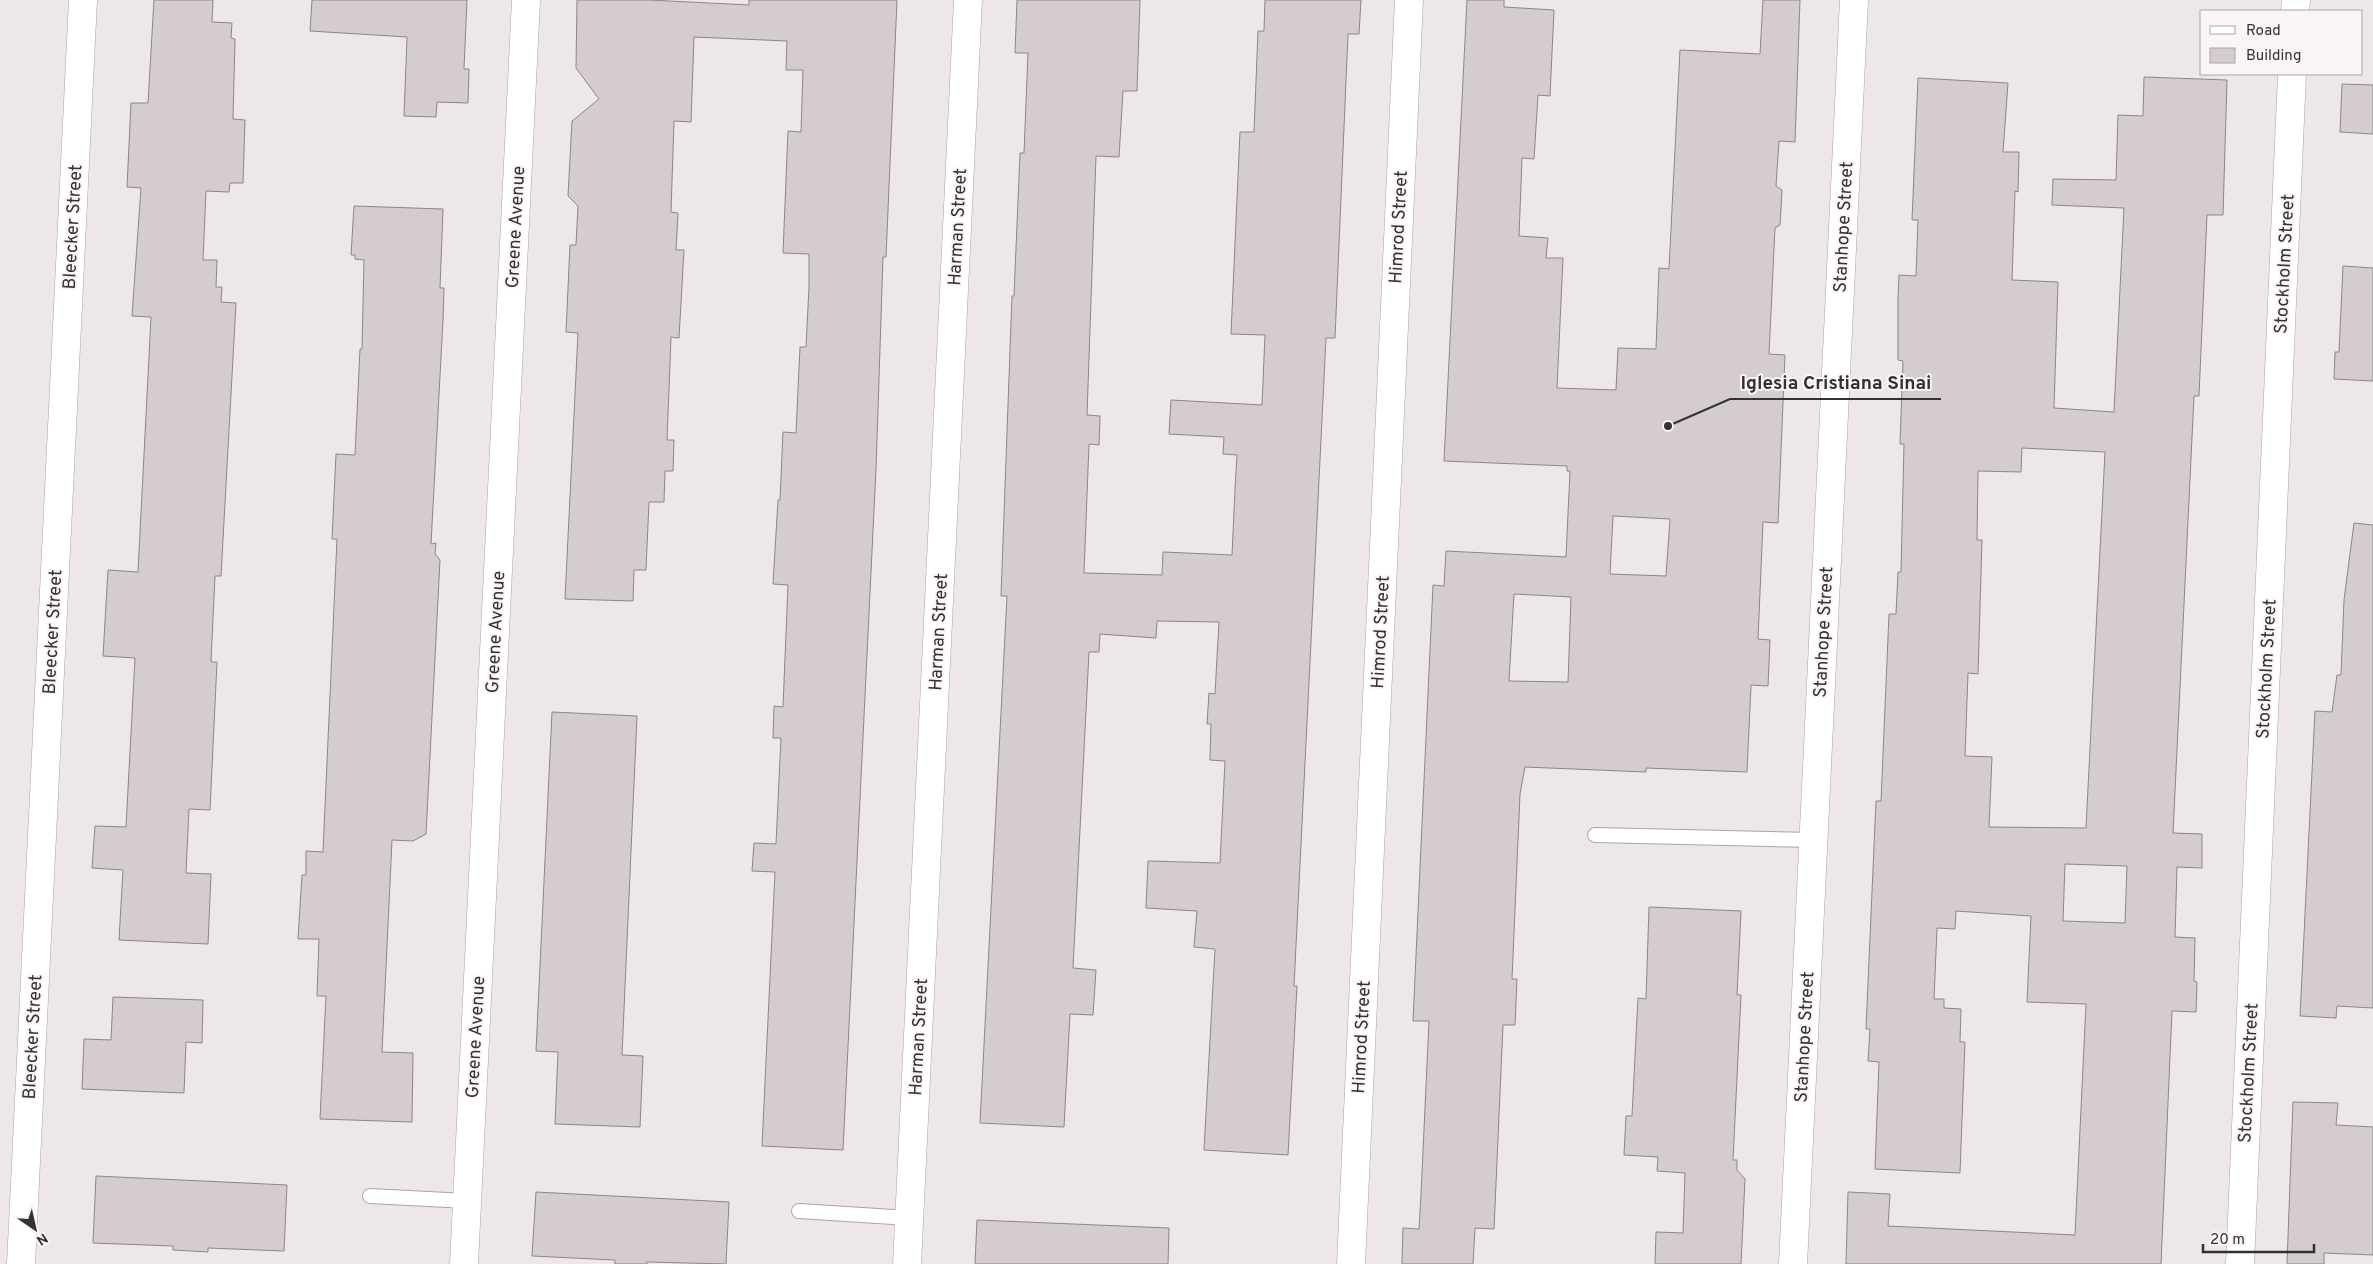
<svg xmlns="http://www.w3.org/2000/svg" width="2373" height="1264" font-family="Overpass,sans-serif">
	<rect width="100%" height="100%" fill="#ede6ea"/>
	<g fill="#d4cccd" stroke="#8d8687" fill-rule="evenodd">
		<polygon points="154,0 213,0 212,22 232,23 231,38 235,39 233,119 245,120 243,183 230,183 229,192 206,191 203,260 217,260 216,287 222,287 221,302 236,303 221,576 215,576 213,618 211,662 217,662 210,810 189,809 186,873 211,874 208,944 119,940 123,870 92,868 95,826 126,827 135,658 103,656 108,570 138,572 151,317 132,316 141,188 127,187 131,103 148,103"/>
		<polygon points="312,0 467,0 464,69 469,69 468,103 437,102 436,117 404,116 407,37 310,31"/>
		<polygon points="577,0 649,0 749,5 749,0 897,0 886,257 883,257 876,469 843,1150 762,1146 775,872 752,871 754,843 776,844 781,738 773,738 774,706 783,707 788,585 773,584 778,500 780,500 783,432 796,433 800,347 806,347 809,287 809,254 783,253 788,131 801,132 803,70 786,70 787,41 694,37 691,122 674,121 671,212 678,213 676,250 684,250 679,338 671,337 667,440 674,440 673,471 665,471 664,502 649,502 646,570 634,570 633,601 565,599 578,333 566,332 570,245 576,245 578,206 568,196 572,121 599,99 576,68"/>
		<polygon points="1017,0 1140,0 1137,91 1123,91 1119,157 1096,156 1087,415 1100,416 1099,445 1089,444 1084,573 1162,575 1163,552 1232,555 1235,489 1237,455 1223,454 1224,437 1169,434 1171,400 1262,405 1265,335 1231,334 1240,132 1254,132 1258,31 1264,31 1265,0 1361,0 1359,34 1348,34 1335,338 1326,338 1294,986 1297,986 1288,1155 1204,1150 1215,949 1194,947 1197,911 1146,908 1148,861 1220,863 1225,761 1210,760 1211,724 1207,724 1209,693 1215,694 1219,622 1157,621 1156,638 1100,634 1099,652 1089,652 1073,968 1096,970 1093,1015 1070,1014 1064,1127 980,1123 1007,596 1001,596 1012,296 1014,296 1020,153 1024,153 1028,53 1015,53"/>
		<path d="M 1467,0 L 1504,0 L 1504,7 L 1554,10 L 1550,96 L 1538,95 L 1534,159 L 1522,158 L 1519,236 L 1548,238 L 1546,258 L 1563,258 L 1557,388 L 1616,390 L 1618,348 L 1656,349 L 1659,268 L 1669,269 L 1680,50 L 1760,54 L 1763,0 L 1800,0 L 1795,142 L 1779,141 L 1776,186 L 1782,190 L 1780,225 L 1775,228 L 1769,354 L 1785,355 L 1778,523 L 1763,522 L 1758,639 L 1770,640 L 1768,686 L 1751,685 L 1747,772 L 1646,768 L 1646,772 L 1525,767 L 1520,794 L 1512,979 L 1517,979 L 1515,1025 L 1503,1025 L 1494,1229 L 1475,1228 L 1473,1264 L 1402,1264 L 1403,1228 L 1419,1229 L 1421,1195 L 1429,1021 L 1413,1021 L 1433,585 L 1444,586 L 1446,551 L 1566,557 L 1570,471 L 1567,471 L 1567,466 L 1444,461 ZM 1613,516 L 1670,519 L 1666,576 L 1610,574 ZM 1514,594 L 1571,597 L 1568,682 L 1509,681 Z"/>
		<path d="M 2144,77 L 2227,80 L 2223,215 L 2207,215 L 2199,396 L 2194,396 L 2173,833 L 2202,834 L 2202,868 L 2177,867 L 2175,937 L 2195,938 L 2194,981 L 2197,982 L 2196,1012 L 2172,1011 L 2161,1264 L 1846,1264 L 1848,1192 L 1890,1194 L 1888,1226 L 2075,1235 L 2086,1004 L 2027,1002 L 2031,916 L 1956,911 L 1955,929 L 1937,928 L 1934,999 L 1944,999 L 1944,1008 L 1961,1009 L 1960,1042 L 1965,1042 L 1960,1173 L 1875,1169 L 1879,1062 L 1868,1061 L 1870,1029 L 1866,1029 L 1876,801 L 1881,801 L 1889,614 L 1896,614 L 1898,572 L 1901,572 L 1904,444 L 1900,444 L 1903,361 L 1898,360 L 1898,298 L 1899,275 L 1916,276 L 1918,220 L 1912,220 L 1918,78 L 2008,83 L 2003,152 L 2019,152 L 2018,192 L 2015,191 L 2012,280 L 2058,282 L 2054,408 L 2114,412 L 2124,208 L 2052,205 L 2053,179 L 2116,180 L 2118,115 L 2143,116 ZM 2022,448 L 2105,452 L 2086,828 L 1989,827 L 1992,757 L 1965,756 L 1968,673 L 1978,674 L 1982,540 L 1977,540 L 1978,471 L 2021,472 ZM 2065,864 L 2127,866 L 2125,923 L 2063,921 Z"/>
		<polygon points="2342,84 2373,85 2373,134 2340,132"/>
		<polygon points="354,206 443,209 440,288 444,288 443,320 431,544 436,543 435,554 440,560 426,834 413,841 392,840 382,1052 413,1053 412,1122 320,1119 326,996 317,996 319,939 298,939 302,875 306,875 306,851 323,852 337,539 332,539 336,454 355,455 360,349 362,349 364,260 355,259 355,255 351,255"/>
		<polygon points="2343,266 2373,268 2373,381 2334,379 2335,352 2339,352"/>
		<polygon points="2354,523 2373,525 2373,1008 2337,1006 2336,1018 2300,1016 2315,711 2332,712 2337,675 2341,675 2344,600"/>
		<polygon points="552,712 637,716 622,1055 643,1056 640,1127 555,1124 558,1052 536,1051"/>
		<polygon points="1649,907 1741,911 1737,995 1741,995 1733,1160 1737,1160 1737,1170 1745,1179 1741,1264 1655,1264 1656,1232 1683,1233 1685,1173 1657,1171 1658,1157 1624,1155 1626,1116 1632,1116 1638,998 1646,999"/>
		<polygon points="113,997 203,1000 202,1043 186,1042 184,1093 82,1089 84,1039 111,1040"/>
		<polygon points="2293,1102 2338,1103 2336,1125 2373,1127 2373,1255 2324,1253 2324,1264 2287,1264"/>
		<polygon points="96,1176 287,1185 284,1251 208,1248 208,1252 173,1250 173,1246 93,1243"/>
		<polygon points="536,1192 729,1202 726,1264 647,1262 647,1264 615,1264 615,1260 532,1256"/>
		<polygon points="977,1220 1169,1228 1168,1264 975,1264"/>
	</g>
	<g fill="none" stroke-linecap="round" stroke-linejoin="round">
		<g stroke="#aaa4a8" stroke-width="16">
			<g id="lane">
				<polyline points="1595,835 1813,840"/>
				<polyline points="370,1196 467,1201"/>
				<polyline points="799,1211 909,1218"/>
			</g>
		</g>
		<g stroke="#aaa4a8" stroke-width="29">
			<g id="street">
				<polyline points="2295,11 2296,0"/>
				<polyline points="21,1264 83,0"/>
				<polyline points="464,1264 526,0"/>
				<polyline points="907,1264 968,0"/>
				<polyline points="1351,1264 1409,0"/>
				<polyline points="1793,1264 1854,0"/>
				<polyline points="2240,1264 2292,74"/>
			</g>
		</g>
		<use href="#lane" stroke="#fff" stroke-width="14"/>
		<use href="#street" stroke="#fff" stroke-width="28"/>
	</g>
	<g text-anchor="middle" stroke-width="4" stroke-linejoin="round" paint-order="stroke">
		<g font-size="18" fill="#333132" stroke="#faf3f7">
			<text transform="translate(72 227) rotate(-87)" y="6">Bleecker Street</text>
			<text transform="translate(515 227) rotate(-87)" y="6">Greene Avenue</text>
			<text transform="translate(957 227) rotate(-87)" y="6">Harman Street</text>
			<text transform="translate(1398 227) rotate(-87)" y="6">Himrod Street</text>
			<text transform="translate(1843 227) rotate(-87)" y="6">Stanhope Street</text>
			<text transform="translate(2284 264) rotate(-87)" y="6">Stockholm Street</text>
			<text transform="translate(52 632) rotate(-87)" y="6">Bleecker Street</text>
			<text transform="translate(495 632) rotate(-87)" y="6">Greene Avenue</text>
			<text transform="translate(938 632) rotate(-87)" y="6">Harman Street</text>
			<text transform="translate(1380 632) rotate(-87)" y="6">Himrod Street</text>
			<text transform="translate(1823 632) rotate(-87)" y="6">Stanhope Street</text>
			<text transform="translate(2266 669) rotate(-87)" y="6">Stockholm Street</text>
			<text transform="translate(32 1037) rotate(-87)" y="6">Bleecker Street</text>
			<text transform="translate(475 1037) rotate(-87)" y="6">Greene Avenue</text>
			<text transform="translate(918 1037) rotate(-87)" y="6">Harman Street</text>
			<text transform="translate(1361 1037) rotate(-87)" y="6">Himrod Street</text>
			<text transform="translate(1804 1037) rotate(-87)" y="6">Stanhope Street</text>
			<text transform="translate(2248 1073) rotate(-87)" y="6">Stockholm Street</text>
		</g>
	</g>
	<path fill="none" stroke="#333132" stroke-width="2" d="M1668 426L1730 399H1941"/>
	<circle fill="#333132" stroke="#faf3f7" stroke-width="2" cx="1668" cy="426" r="5"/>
	<g font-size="19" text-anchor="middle" font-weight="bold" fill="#333132" stroke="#faf3f7" stroke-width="4" stroke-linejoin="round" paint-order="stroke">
		<text x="1836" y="389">Iglesia Cristiana Sinai</text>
	</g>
	<rect x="2200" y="10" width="162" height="65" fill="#faf3f7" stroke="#aaa5a8"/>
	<rect x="2210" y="26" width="25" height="8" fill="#ffffff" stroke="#aaa5a8"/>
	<text x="2246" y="35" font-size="15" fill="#333132">Road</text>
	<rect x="2210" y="48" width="25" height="15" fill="#d4cccd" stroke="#aaa5a8"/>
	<text x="2246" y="60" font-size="15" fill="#333132">Building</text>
	<g transform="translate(35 1229) rotate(146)" stroke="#faf3f7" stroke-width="4" paint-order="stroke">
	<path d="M0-4L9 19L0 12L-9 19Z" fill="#333132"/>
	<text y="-8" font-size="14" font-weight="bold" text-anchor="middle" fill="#333132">N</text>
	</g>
	<path d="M2203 1244v8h111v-8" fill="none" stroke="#333132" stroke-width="2.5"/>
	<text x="2210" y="1244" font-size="15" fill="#333132" stroke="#faf3f7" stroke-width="4" paint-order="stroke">20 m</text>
</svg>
